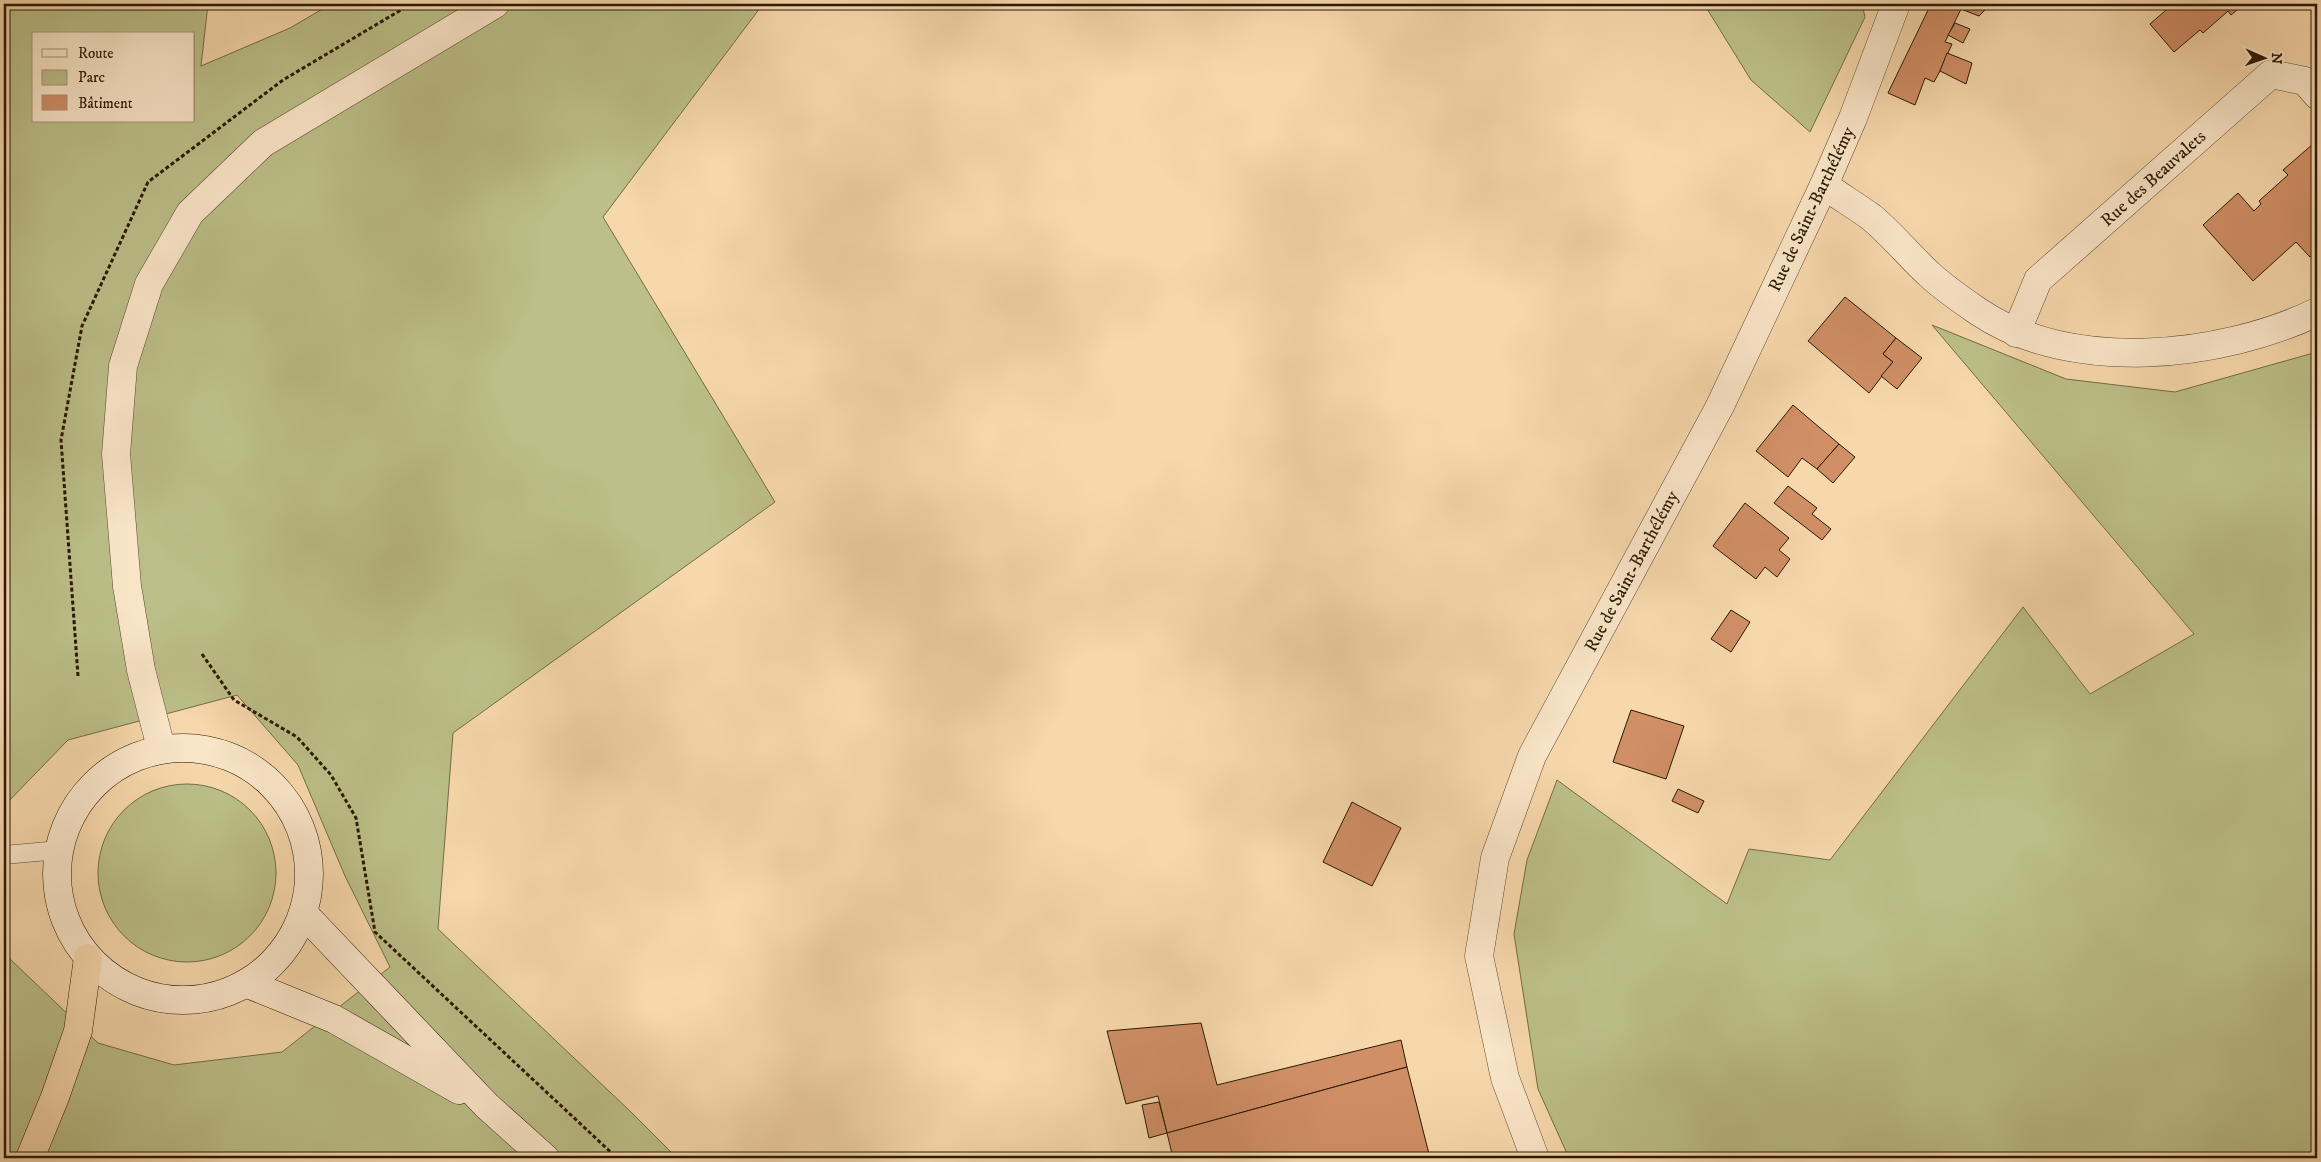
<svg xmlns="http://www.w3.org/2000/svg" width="2321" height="1162" font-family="'IM FELL DW Pica',serif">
	<rect width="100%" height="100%" fill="#f7d8ac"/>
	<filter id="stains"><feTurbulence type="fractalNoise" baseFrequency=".004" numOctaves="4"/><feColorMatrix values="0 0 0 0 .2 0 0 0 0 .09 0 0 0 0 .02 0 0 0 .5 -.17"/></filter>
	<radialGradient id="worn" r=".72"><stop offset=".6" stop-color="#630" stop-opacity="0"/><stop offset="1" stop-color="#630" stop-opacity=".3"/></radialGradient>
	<g fill="#bcbf89" stroke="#726c46" fill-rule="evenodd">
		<path d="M 4,4 L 208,4 L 201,66 L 290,28 L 331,4 L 763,4 L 603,217 L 775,502 L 453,733 L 438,929 L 632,1113 L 677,1158 L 4,1158 L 4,932 L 10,959 L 98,1043 L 174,1065 L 282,1052 L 390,967 L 345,876 L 298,765 L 237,695 L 68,740 L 4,806 ZM 34,34 L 194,34 L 194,121 L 34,121 Z"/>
		<polygon points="1704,4 1862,4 1865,17 1810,132 1751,80"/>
		<polygon points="1932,325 2066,379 2175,392 2317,352 2317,1158 1569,1158 1538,1089 1514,934 1527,860 1557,780 1727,904 1749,849 1830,860 2023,607 2090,694 2194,634"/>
		<circle cx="187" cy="873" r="89"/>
	</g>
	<g fill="#d18f66" stroke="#291902">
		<polygon points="1931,4 1948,4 1961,9 1945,42 1952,44 1940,71 1934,82 1925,78 1915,105 1888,93"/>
		<polygon points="1948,4 1991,4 1979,16"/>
		<polygon points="2173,4 2244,4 2231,15 2228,11 2203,33 2200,30 2174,52 2150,24"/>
		<polygon points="1955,23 1970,29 1963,43 1948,35"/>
		<polygon points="1947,53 1972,63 1966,84 1940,71"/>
		<polygon points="2313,144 2317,149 2317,251 2310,257 2296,242 2253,281 2203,225 2238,193 2254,211 2261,204 2259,201 2288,175 2283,170"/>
		<polygon points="1845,297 1896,338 1883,354 1893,362 1869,393 1808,341"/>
		<polygon points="1896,338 1922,358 1897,389 1881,376 1893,362 1883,354"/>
		<polygon points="1793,405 1839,444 1817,469 1802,458 1788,477 1756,451"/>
		<polygon points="1839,444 1855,457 1833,483 1817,469"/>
		<polygon points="1788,486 1817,508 1812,514 1831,529 1822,540 1774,503"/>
		<polygon points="1745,503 1789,538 1779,550 1790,559 1777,577 1765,567 1756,579 1713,546"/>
		<polygon points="1731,610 1750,622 1731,652 1711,639"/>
		<polygon points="1631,710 1684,726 1666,779 1613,762"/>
		<polygon points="1678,789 1704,801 1698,813 1672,801"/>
		<polygon points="1352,802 1401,828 1372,886 1323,862"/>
		<polygon points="1201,1023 1217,1085 1401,1040 1407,1067 1167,1133 1158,1096 1126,1104 1107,1031"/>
		<polygon points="1407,1067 1430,1158 1173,1158 1167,1133"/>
		<polygon points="1159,1102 1167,1133 1149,1138 1142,1105"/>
	</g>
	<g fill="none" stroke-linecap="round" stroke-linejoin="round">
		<g stroke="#5c492c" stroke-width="19">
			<polyline id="service" points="4,855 59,850"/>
		</g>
		<g stroke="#5c492c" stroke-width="29">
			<g id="minor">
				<path d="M 1824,185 C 1839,196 1856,206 1871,217 C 1892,234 1910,257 1930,275 C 1945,289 1963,301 1979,312 C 2071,374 2221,358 2317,312"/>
				<polyline points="2016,333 2038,280 2271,74 2305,81 2317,95"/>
			</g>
		</g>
		<g stroke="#5c492c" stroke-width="29">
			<g id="tertiary">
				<polyline points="161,748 141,670 127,586 116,454 123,366 149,284 190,213 263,143 495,4"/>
				<polyline points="1535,1158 1505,1078 1479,956 1495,858 1532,756 1720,406 1824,185 1853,118 1896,4"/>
			</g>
		</g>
		<g stroke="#291902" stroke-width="29">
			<g id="secondary">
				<circle cx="183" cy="874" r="126"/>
				<polyline points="304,914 487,1106 545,1158"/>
				<polyline points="248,984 334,1019 459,1090"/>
			</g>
		</g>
		<g stroke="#291902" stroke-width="29">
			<polyline id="trunk" points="30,1158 55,1097 78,1031 88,958"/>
		</g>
		<g stroke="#291902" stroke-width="3" stroke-dasharray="4 2.5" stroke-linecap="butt">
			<polyline points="202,654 234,700 297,737 331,775 356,818 375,932 617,1158"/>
			<polyline points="78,676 61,440 82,326 148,182 283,80 411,4"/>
		</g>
		<use href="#service" stroke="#fae6c9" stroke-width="18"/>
		<use href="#minor" stroke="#fae6c9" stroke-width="28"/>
		<use href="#tertiary" stroke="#fae6c9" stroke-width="28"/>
		<use href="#secondary" stroke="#fae6c9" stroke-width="28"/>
		<use href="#trunk" stroke="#f7d8ac" stroke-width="28"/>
	</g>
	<g text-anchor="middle" stroke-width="5" stroke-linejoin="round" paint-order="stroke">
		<g font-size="18" fill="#291902" stroke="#fae6c9">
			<text transform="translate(2153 178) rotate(-42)" y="6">Rue des Beauvalets</text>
			<text transform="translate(1811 209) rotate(-65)" y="6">Rue de Saint-Barthélémy</text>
			<text transform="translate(1631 571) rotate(-62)" y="6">Rue de Saint-Barthélémy</text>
		</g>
	</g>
	<rect width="2321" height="1162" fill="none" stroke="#f7d8ac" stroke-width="20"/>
	<rect x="5" y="5" width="2311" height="1152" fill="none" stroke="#291902" stroke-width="2.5"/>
	<rect x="10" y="10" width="2301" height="1142" fill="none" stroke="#291902"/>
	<rect x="32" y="32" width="162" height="90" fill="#fae6c9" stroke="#a69479"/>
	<rect x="42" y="49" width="25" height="8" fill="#fae6c9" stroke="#a69479"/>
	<text x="78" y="58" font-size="15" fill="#291902">Route</text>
	<rect x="42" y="70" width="25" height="15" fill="#bcbf89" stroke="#a69479"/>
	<text x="78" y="82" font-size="15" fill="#291902">Parc</text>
	<rect x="42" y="95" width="25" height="15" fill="#d18f66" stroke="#a69479"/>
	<text x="78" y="108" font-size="15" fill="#291902">Bâtiment</text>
	<g transform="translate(2264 58) rotate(92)" stroke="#fae6c9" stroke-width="4" paint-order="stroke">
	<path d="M0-4L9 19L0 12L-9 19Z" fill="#291902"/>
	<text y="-8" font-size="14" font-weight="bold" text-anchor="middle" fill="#291902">N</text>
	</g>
	<rect width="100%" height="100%" filter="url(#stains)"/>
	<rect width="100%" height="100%" fill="url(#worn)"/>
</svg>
